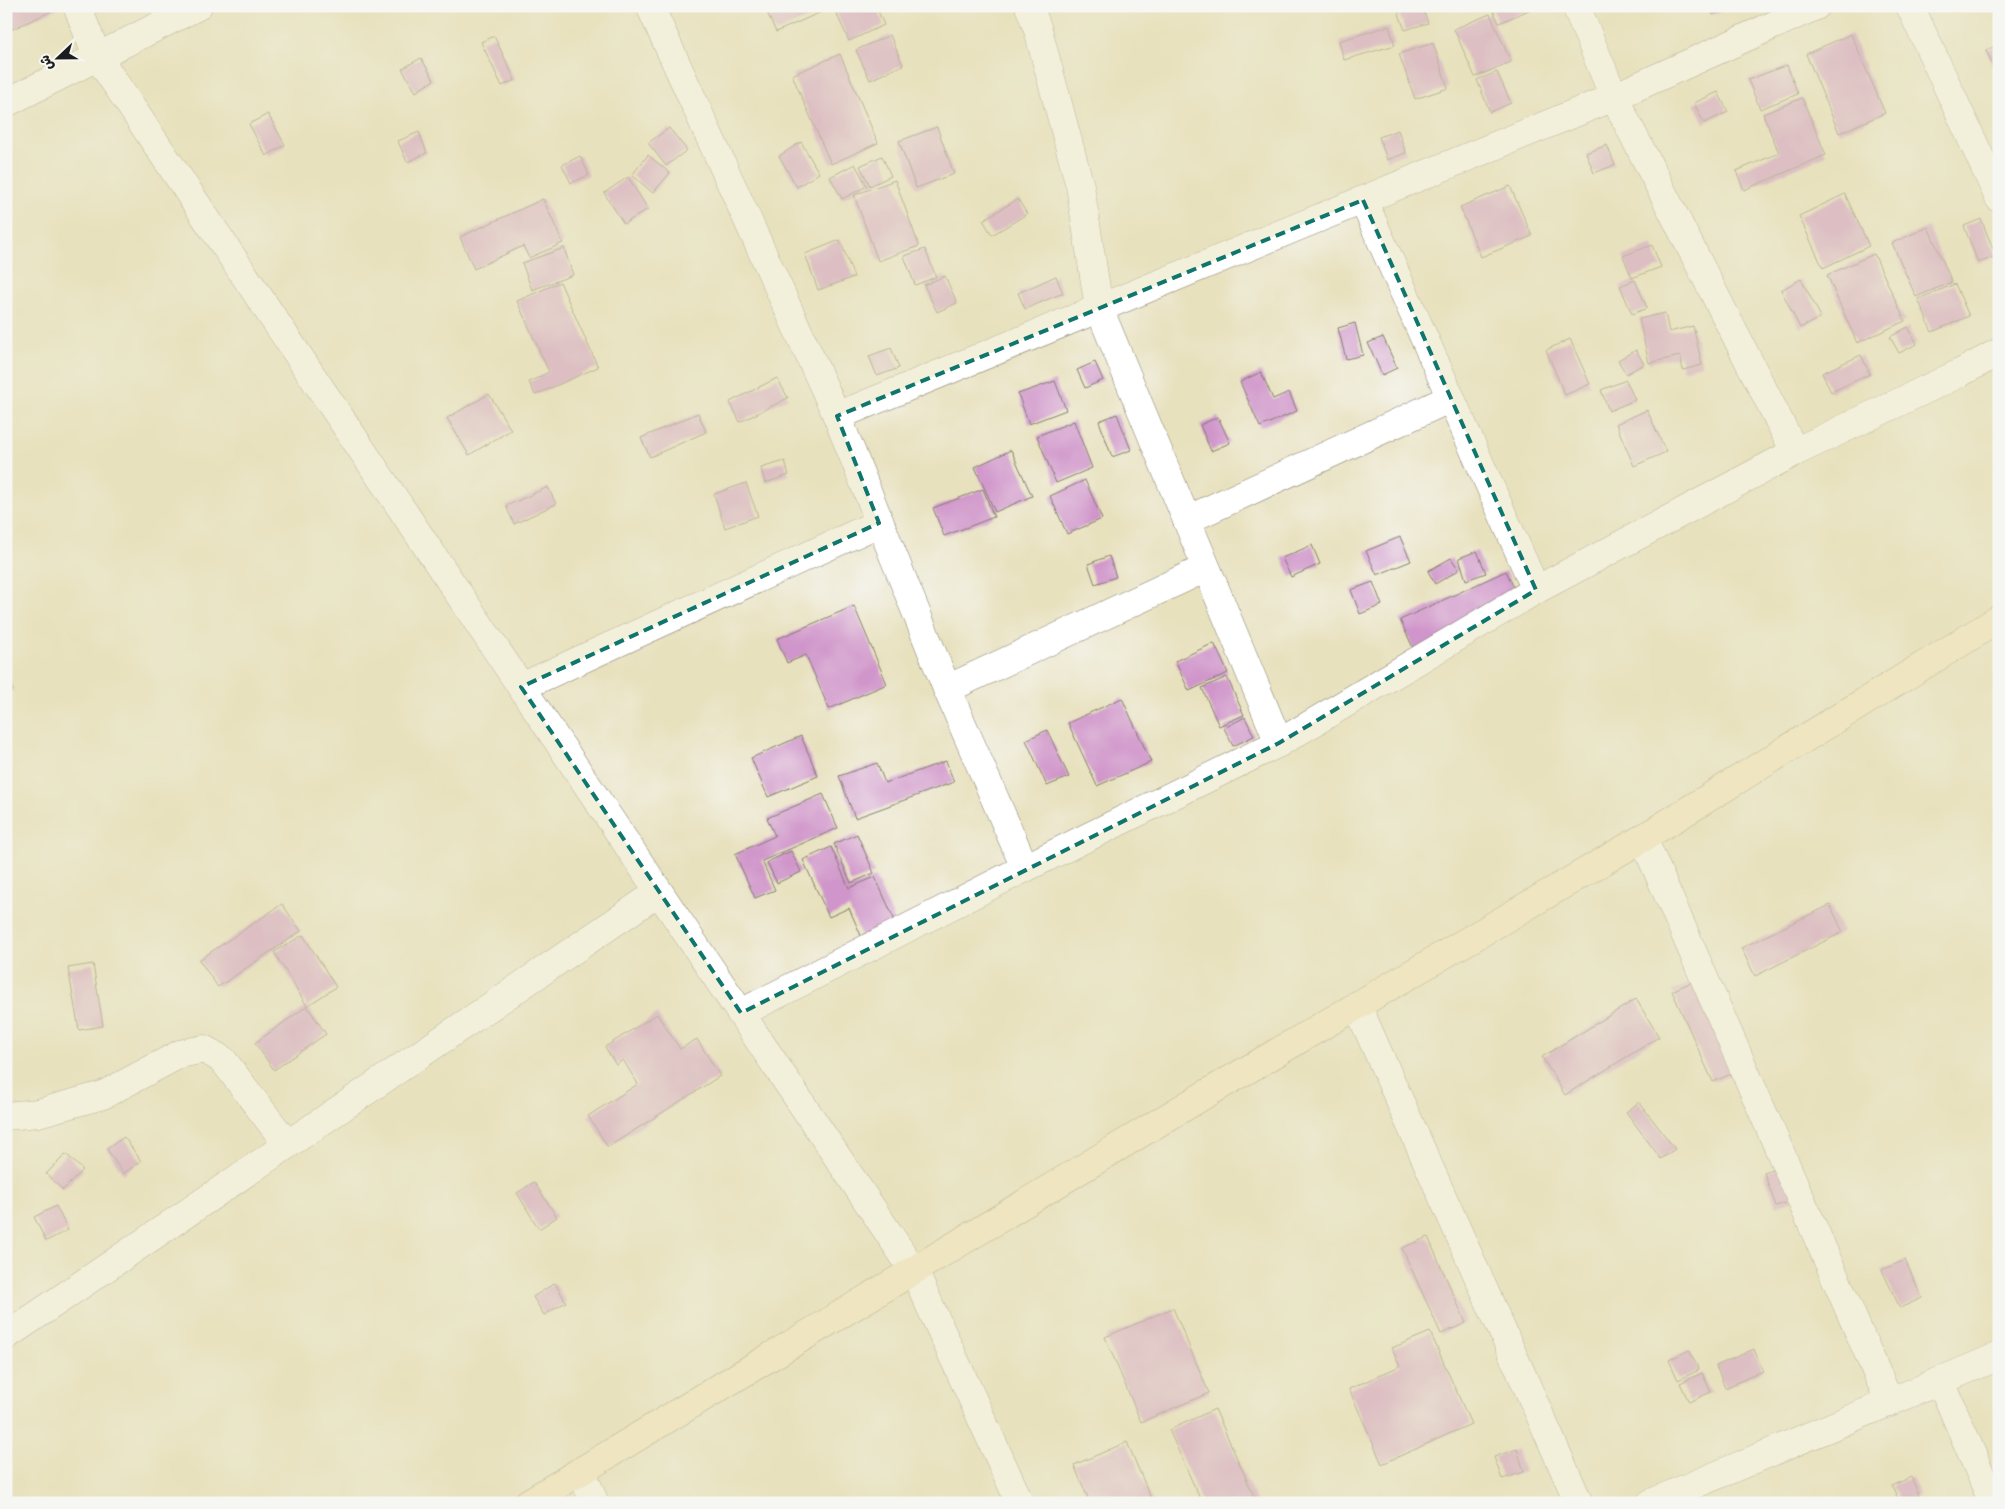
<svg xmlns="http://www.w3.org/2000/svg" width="2005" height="1509" font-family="'Playpen Sans','Playpen Sans Arabic',sans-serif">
	<rect width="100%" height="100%" fill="#f6f6f2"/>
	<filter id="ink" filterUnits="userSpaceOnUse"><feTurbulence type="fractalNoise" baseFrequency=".02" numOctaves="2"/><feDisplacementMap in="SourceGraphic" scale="10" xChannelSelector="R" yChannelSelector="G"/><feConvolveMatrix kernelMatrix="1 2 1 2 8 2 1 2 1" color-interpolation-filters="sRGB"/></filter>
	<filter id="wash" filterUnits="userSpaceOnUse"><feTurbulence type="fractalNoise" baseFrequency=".0096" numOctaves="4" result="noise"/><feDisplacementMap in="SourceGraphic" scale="20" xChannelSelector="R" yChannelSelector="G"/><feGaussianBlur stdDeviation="1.12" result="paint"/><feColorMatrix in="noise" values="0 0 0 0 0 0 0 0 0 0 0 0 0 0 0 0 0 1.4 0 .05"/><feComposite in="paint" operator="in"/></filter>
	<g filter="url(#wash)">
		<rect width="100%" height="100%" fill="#e8e1be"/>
		<g id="blocks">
			<g fill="#d095ca">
				<polygon points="6,6 63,6 6,32"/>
				<polygon points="775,6 826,6 828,9 776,32 766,10"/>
				<polygon points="833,6 876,6 884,25 849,41"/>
				<polygon points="1413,6 1422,6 1428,23 1405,30 1398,11"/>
				<polygon points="1491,6 1538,6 1499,23"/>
				<polygon points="1709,6 1732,6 1713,15"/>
				<polygon points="1490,14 1511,62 1475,77 1454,29"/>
				<polygon points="1389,26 1395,45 1344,60 1339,41"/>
				<polygon points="1851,34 1885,113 1839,133 1806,54"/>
				<polygon points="890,35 903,65 870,80 856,50"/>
				<polygon points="494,36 515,80 502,86 481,42"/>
				<polygon points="1433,43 1448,88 1415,99 1399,54"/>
				<polygon points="1999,45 1999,79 1986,50"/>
				<polygon points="840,54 878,143 831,164 792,75"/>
				<polygon points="421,58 434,80 416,92 402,69"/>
				<polygon points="1787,65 1798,94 1760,109 1748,80"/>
				<polygon points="1497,72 1511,103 1490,112 1477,80"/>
				<polygon points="1718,92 1728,112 1704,123 1694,103"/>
				<polygon points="1802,98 1826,155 1744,190 1736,171 1779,153 1763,114"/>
				<polygon points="268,114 285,145 266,156 249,124"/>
				<polygon points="937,127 954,174 916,188 899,141"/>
				<polygon points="669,128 687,150 666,166 648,143"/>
				<polygon points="1398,130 1406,153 1387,160 1379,137"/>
				<polygon points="419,132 427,153 407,162 398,141"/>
				<polygon points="801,142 819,173 797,187 779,156"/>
				<polygon points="1607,145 1615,165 1594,173 1586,153"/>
				<polygon points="648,155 670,173 653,193 632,175"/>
				<polygon points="580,156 589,175 571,183 562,165"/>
				<polygon points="882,156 891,176 870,186 860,166"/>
				<polygon points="855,164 867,186 842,199 830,177"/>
				<polygon points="628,177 648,209 624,224 604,193"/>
				<polygon points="895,180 919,246 878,261 854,195"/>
				<polygon points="1510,186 1532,236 1481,257 1460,207"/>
				<polygon points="1845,194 1869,246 1823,268 1799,216"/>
				<polygon points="543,199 563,243 529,258 523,246 474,269 460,237"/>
				<polygon points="1018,199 1027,214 992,235 983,220"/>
				<polygon points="1981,219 1996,256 1978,263 1964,226"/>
				<polygon points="1928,227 1952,282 1916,297 1892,243"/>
				<polygon points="840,240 854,277 818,290 805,254"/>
				<polygon points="1652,245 1661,267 1632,278 1623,256"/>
				<polygon points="564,248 573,275 532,290 522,263"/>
				<polygon points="925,249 936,277 915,285 904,256"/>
				<polygon points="1874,254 1905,321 1857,343 1827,275"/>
				<polygon points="945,276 957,303 937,312 924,285"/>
				<polygon points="1056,276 1063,293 1025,309 1018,293"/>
				<polygon points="1801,279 1821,317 1800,328 1781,290"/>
				<polygon points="1635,280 1647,308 1632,314 1620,286"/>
				<polygon points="560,282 598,367 535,395 529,382 549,372 517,301"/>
				<polygon points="1955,284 1969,316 1932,332 1918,299"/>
				<polygon points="1665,313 1669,332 1693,326 1702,365 1683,370 1680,356 1649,363 1639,319"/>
				<polygon points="1355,323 1363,355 1346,359 1338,328"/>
				<polygon points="1908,327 1917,344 1899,353 1890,337"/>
				<polygon points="1383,337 1397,368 1382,375 1368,343"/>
				<polygon points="1570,339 1590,384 1565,395 1546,350"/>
				<polygon points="891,348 899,368 877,376 869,356"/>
				<polygon points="1636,350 1644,364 1626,374 1618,360"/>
				<polygon points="1861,355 1870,374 1831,392 1822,373"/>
				<polygon points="1095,362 1103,380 1085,388 1077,370"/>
				<polygon points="1261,372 1273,399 1289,392 1297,411 1260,427 1240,382"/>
				<polygon points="777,378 788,398 740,422 730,402"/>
				<polygon points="1626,380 1635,400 1609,411 1601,390"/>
				<polygon points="1055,381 1066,410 1029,424 1018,394"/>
				<polygon points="489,394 511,430 469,455 447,418"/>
				<polygon points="1647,410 1666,452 1634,466 1616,424"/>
				<polygon points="698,413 706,432 650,457 641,438"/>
				<polygon points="1117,414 1131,450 1112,457 1099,421"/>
				<polygon points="1218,417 1230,443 1211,451 1200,425"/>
				<polygon points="1074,421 1092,468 1056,483 1037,436"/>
				<polygon points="1011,450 1032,496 995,512 975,467"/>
				<polygon points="785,461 789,475 765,483 761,468"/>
				<polygon points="1085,480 1102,519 1067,534 1050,496"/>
				<polygon points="746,483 758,516 725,528 714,494"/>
				<polygon points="548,487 556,504 514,524 506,506"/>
				<polygon points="983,489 994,517 944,536 933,508"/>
				<polygon points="1400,537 1411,561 1377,575 1366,551"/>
				<polygon points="1312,545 1320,564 1291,577 1282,558"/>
				<polygon points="1477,551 1486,573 1466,580 1459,558"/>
				<polygon points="1109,556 1116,577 1095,584 1088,564"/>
				<polygon points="1451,558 1459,570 1435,584 1428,571"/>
				<polygon points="1506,571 1524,609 1418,658 1400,620"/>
				<polygon points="1373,582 1382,605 1360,614 1351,590"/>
				<polygon points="854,606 887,684 829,709 806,655 787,663 777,639"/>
				<polygon points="1214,643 1228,673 1189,691 1175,661"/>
				<polygon points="6,665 13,691 6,692"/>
				<polygon points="1227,677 1244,715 1219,726 1202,688"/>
				<polygon points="1122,698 1151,762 1097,786 1068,723"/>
				<polygon points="1245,717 1254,736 1233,746 1224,728"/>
				<polygon points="1047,730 1069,777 1047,786 1026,740"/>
				<polygon points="801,736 818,776 768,797 751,758"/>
				<polygon points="946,761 954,782 855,818 839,776 877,763 885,783"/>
				<polygon points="823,794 838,828 762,861 775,890 755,898 735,854 775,836 767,818"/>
				<polygon points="857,834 874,873 851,883 834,844"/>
				<polygon points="831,847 849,888 875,877 896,923 862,938 849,908 829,917 803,860"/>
				<polygon points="791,851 801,872 777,883 767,862"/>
				<polygon points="282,904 301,931 218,987 199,960"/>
				<polygon points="1830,905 1843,932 1755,976 1741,948"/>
				<polygon points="303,935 336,987 307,1006 274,952"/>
				<polygon points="93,964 103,1026 79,1030 68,968"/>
				<polygon points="1703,977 1744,1068 1713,1082 1672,991"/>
				<polygon points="1636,999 1659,1037 1565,1095 1542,1057"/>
				<polygon points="307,1006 326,1034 274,1070 255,1043"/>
				<polygon points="657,1014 680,1049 697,1039 720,1076 608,1147 588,1116 638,1084 623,1060 616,1065 605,1047"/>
				<polygon points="1639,1102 1675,1149 1661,1159 1626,1112"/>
				<polygon points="124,1137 141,1161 123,1174 107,1149"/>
				<polygon points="66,1154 83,1170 63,1190 46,1174"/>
				<polygon points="1785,1165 1797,1199 1776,1206 1764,1173"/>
				<polygon points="534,1182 557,1217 539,1229 517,1193"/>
				<polygon points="56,1206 68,1230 46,1241 34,1217"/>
				<polygon points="1428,1237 1466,1323 1441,1334 1402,1248"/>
				<polygon points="1905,1260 1922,1298 1900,1308 1882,1270"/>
				<polygon points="555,1283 566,1302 544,1315 533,1297"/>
				<polygon points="1173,1308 1209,1393 1141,1422 1105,1337"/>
				<polygon points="1430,1332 1471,1424 1382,1464 1349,1389 1400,1366 1392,1348"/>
				<polygon points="1754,1349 1763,1371 1725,1388 1716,1366"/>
				<polygon points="1689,1350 1699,1370 1678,1380 1669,1360"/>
				<polygon points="1702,1373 1711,1392 1689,1402 1680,1383"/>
				<polygon points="1215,1409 1257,1503 1202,1503 1169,1430"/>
				<polygon points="1127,1442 1153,1503 1090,1503 1074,1465"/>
				<polygon points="1517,1449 1524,1472 1502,1479 1494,1457"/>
				<polygon points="1911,1477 1919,1495 1900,1503 1892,1486"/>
			</g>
		</g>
	</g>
	<g filter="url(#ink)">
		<use href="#blocks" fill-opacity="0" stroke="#827e6d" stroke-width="1"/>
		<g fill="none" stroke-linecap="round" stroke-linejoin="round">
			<g stroke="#827e6d" stroke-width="29">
				<g id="street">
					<polyline points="77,6 97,56 914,1271 1020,1503"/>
					<polyline points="650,6 837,416 947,689 1025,868"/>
					<polyline points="1029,6 1038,30 1080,186 1099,308 1279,743"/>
					<polyline points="1576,6 1614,97 1795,452"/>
					<polyline points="1910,6 1999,198"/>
					<polyline points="6,103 198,6"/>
					<polyline points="1363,200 1536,590"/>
					<polyline points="837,416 1614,97 1816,6"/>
					<polyline points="1187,520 1451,398"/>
					<polyline points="521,687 879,523"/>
					<polyline points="947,689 1206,568"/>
					<polyline points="1643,838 1890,1403"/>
					<polyline points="1357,1005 1579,1503"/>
					<polyline points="741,1013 1025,868 1279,743 1536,590 1795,452 1960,373 1999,352"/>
					<polyline points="6,1116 38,1113 103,1095 180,1054 204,1049 223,1060 287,1144"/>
					<polyline points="6,1336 659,892"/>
					<polyline points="1941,1382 1993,1503"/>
					<polyline points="581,1471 595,1503"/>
					<polyline points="1651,1503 1999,1356"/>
				</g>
			</g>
			<g stroke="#827e6d" stroke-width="29">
				<polyline id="secondary" points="528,1503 1201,1097 1643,838 1999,619"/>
			</g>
			<use href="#street" stroke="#fff" stroke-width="28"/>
			<use href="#secondary" stroke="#f8e8c3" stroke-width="28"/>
		</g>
	</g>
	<path d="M0 0H2005V1509H0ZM 1363,200 L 1536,590 L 1279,743 L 741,1013 L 521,687 L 879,523 L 837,416 Z" fill="#e8e1be" fill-opacity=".55" fill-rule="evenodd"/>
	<path fill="none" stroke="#0f766e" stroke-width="4" stroke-dasharray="10 6" stroke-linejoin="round" d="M 1363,200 L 1536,590 L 1279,743 L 741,1013 L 521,687 L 879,523 L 837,416 Z"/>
	<rect width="2005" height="1509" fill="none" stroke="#f6f6f2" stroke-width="25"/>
	<g transform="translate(58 58) rotate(248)" stroke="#f6f6f2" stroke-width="4" paint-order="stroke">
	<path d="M0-4L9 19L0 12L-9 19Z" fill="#1c1c1c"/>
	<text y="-8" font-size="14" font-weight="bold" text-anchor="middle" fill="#1c1c1c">ش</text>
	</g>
</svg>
